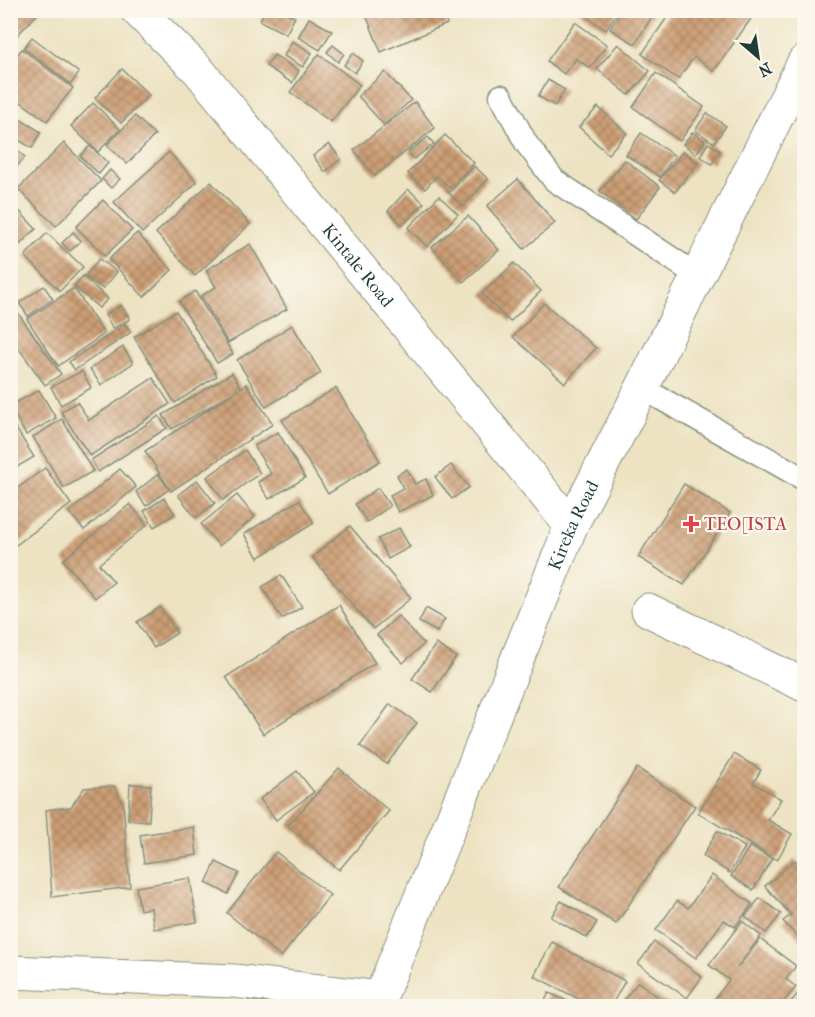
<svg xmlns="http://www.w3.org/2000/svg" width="815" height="1017" font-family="'IM FELL French Canon',serif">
	<defs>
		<pattern id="building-cross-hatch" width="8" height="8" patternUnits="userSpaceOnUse" patternTransform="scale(1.5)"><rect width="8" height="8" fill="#cd9e75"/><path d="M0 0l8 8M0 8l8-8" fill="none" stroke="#a68261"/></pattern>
	</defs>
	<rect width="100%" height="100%" fill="#fbf7ec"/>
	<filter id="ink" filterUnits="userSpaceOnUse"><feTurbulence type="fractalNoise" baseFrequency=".0167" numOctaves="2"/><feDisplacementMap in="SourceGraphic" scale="12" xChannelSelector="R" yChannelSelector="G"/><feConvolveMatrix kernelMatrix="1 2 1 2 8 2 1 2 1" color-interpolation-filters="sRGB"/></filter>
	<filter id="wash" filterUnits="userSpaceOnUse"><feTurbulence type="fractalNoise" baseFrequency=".008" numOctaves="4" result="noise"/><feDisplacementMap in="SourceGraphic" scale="24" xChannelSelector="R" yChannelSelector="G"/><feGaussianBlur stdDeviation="1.35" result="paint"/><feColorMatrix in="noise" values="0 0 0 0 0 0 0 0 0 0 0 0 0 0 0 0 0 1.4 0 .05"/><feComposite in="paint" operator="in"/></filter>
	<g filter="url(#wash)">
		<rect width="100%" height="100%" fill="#ede3c3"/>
		<g id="blocks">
			<g fill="url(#building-cross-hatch)">
				<polygon points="10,10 41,10 10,43"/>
				<polygon points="265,10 279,10 295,17 286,34 260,21"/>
				<polygon points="364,10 442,10 447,24 381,52"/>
				<polygon points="577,10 619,10 606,30"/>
				<polygon points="622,10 656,10 635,44 610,29"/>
				<polygon points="672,10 752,10 755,13 714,71 694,57 678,79 642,54"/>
				<polygon points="309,18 332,31 320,50 298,37"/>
				<polygon points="575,22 607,45 590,68 576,59 564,74 547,61"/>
				<polygon points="32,37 79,73 71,84 24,48"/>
				<polygon points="292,41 312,53 303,67 284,56"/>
				<polygon points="618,44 650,71 629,95 597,69"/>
				<polygon points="333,45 344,54 338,62 327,52"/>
				<polygon points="22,49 73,88 47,121 10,94 10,63"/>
				<polygon points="353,53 363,61 355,73 344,65"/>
				<polygon points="319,54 360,85 331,122 290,92"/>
				<polygon points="274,55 299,71 292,83 266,66"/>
				<polygon points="122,69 149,95 121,123 95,98"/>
				<polygon points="385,72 411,100 384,125 358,96"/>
				<polygon points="656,73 704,107 680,141 633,107"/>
				<polygon points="548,80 565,90 555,106 538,96"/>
				<polygon points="415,102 435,128 375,176 354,150"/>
				<polygon points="93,103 120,129 98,152 71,126"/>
				<polygon points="598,107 627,133 608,154 579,127"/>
				<polygon points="10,113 41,132 32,148 10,135"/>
				<polygon points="707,113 726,126 714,143 695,130"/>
				<polygon points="135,116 155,135 127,164 107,145"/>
				<polygon points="693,132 705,141 696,154 683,144"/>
				<polygon points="641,133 675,156 660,177 626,155"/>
				<polygon points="445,135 474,163 450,188 437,176 425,189 408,173"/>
				<polygon points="428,137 434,144 414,159 408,152"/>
				<polygon points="64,143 101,181 56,226 18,189"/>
				<polygon points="708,143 720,151 712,164 700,156"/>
				<polygon points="329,144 341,159 325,172 313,156"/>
				<polygon points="10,145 25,157 10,175"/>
				<polygon points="90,146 108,163 99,174 80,156"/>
				<polygon points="683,151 698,163 675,192 659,180"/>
				<polygon points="169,152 197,182 142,233 114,202"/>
				<polygon points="625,160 660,187 636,219 600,191"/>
				<polygon points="474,166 488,179 463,207 449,193"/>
				<polygon points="110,170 120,179 111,188 102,179"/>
				<polygon points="518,179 555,223 524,249 487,206"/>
				<polygon points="211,182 250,224 195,276 156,233"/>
				<polygon points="408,189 424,203 403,225 388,211"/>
				<polygon points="439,196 458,214 427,247 408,228"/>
				<polygon points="103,200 132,230 105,256 76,227"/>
				<polygon points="10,201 36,229 17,247 10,240"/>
				<polygon points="468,216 499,250 463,282 432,247"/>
				<polygon points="73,232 81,241 70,251 62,243"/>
				<polygon points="47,233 83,267 60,291 25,256"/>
				<polygon points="137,233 172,270 144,297 109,259"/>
				<polygon points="250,244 287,309 228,343 201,296 216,287 206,270"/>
				<polygon points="99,259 117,272 103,289 85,276"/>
				<polygon points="514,263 541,291 510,322 482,294"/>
				<polygon points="83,276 108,299 99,308 74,286"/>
				<polygon points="44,286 53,299 28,316 19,303"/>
				<polygon points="74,288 104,334 58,366 27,319"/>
				<polygon points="195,291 233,354 217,363 179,302"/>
				<polygon points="544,303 596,348 565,383 513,337"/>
				<polygon points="121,305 130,319 113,329 105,315"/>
				<polygon points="13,306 61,374 45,385 10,336 10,308"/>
				<polygon points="176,311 217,376 175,403 134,337"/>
				<polygon points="125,324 131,332 75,370 69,362"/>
				<polygon points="292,325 321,373 266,407 237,360"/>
				<polygon points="123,347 133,363 101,385 90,369"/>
				<polygon points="82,371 91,388 61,405 51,387"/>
				<polygon points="232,373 241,388 246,384 273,424 171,491 145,451 238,390 172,429 163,415"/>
				<polygon points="153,378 170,404 90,456 61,412 77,402 89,420"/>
				<polygon points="336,388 380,461 328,494 282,420"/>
				<polygon points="39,390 56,418 26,435 10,406"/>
				<polygon points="159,416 167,428 98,472 91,460"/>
				<polygon points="10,419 34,457 10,471"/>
				<polygon points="62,419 93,471 64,488 33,437"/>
				<polygon points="278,432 305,478 269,499 258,482 271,474 254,446"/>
				<polygon points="245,450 260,473 223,500 207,477"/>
				<polygon points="451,465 469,487 452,499 435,477"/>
				<polygon points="45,468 71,504 16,545 10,538 10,494"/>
				<polygon points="120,469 136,487 84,530 69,512"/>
				<polygon points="407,469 415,484 426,479 433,495 398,512 390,495 403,488 397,475"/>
				<polygon points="158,474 169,489 146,506 136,492"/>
				<polygon points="197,480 215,503 196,518 178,495"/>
				<polygon points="684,484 730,513 684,585 638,557"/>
				<polygon points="378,488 390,506 367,522 355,504"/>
				<polygon points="237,495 255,517 219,546 201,524"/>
				<polygon points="164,498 175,514 154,527 144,511"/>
				<polygon points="299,500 314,523 258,558 244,534"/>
				<polygon points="130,504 147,525 99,564 114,582 95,598 63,560"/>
				<polygon points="350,526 411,598 373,629 312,557"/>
				<polygon points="399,528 410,547 388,559 378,539"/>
				<polygon points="281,575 302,607 282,619 262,587"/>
				<polygon points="339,605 375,663 263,734 226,677"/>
				<polygon points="160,607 177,633 154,648 137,622"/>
				<polygon points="426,608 445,619 437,632 419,622"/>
				<polygon points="398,616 424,644 403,663 377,635"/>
				<polygon points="436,644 456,657 432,692 412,679"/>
				<polygon points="390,704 417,723 387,764 360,746"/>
				<polygon points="734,754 761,770 753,783 781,799 768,820 792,834 777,860 698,813"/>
				<polygon points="339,768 389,811 339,870 288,826"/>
				<polygon points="637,768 695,806 616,924 559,887"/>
				<polygon points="297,771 314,792 276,820 260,799"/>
				<polygon points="130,784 151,785 149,821 128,820"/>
				<polygon points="114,786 123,803 130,887 52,897 46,810 71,807 84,788"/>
				<polygon points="194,827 197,855 144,863 140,835"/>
				<polygon points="717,831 745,847 730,873 703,856"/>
				<polygon points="750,846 772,859 753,890 731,876"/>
				<polygon points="276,852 330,895 281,957 227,913"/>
				<polygon points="795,860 804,872 804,938 801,941 783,921 791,915 765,886"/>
				<polygon points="216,862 239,873 228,894 206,883"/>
				<polygon points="712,875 752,904 735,927 724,920 696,958 656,930 677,901 688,908"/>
				<polygon points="190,878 197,922 154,929 151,908 140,910 136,887"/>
				<polygon points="760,898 781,914 766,933 745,916"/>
				<polygon points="561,901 597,922 587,938 551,917"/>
				<polygon points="742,921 761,936 737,968 760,939 796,966 786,979 796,987 780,1006 769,1001 765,1006 710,1005 729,980 709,965"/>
				<polygon points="552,942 625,981 611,1006 592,1006 534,976"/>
				<polygon points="654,942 702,977 687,998 638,964"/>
				<polygon points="638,982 671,1006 619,1006"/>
				<polygon points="804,987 804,1004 802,1006 787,1006"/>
				<polygon points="251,991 298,1001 297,1006 248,1006"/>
				<polygon points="549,993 579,1006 542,1006"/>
			</g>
		</g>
	</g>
	<g filter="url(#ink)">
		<use href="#blocks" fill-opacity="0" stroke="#86907c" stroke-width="1.5"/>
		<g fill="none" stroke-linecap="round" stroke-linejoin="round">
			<g stroke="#86907c" stroke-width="25">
				<g id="service">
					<polyline points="501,96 526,143 554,180 698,276"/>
					<polyline points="642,388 804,479"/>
				</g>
			</g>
			<g stroke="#86907c" stroke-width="35">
				<g id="minor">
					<path id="s1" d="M 137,10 L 199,71 L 571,526"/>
					<polyline points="648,610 804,685"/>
					<polyline points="10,972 234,981 380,998"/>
				</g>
			</g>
			<g stroke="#86907c" stroke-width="35">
				<g id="secondary">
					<path id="s2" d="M 378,1006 L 380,998 L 571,526 L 642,388 L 804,62"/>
				</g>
			</g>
			<use href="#service" stroke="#fff" stroke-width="22"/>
			<use href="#minor" stroke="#fff" stroke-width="33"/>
			<use href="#secondary" stroke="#fff" stroke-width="33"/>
		</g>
	</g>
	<path fill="#e0444e" stroke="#fbf7ec" stroke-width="2" d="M688 515h6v6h6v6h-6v6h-6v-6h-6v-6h6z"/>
	<g text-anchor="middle" stroke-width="4.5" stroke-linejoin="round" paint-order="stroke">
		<g font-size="18" fill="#1f3d34" stroke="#fbf7ec">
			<text dy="6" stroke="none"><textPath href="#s1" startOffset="338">Kintale Road</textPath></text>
			<text dy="6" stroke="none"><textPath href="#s2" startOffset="519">Kireka Road</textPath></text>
		</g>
		<g font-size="18" fill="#be3a42" stroke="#fbf7ec" text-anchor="start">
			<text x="704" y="530">TEO[ISTA</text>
		</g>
	</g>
	<rect width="815" height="1017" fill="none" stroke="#fbf7ec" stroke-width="36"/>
	<g transform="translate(758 57) rotate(151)" stroke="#fbf7ec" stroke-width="4.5" paint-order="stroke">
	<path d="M0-4.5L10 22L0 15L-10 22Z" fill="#1f3d34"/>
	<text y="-9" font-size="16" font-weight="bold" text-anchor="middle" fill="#1f3d34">N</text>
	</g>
</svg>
